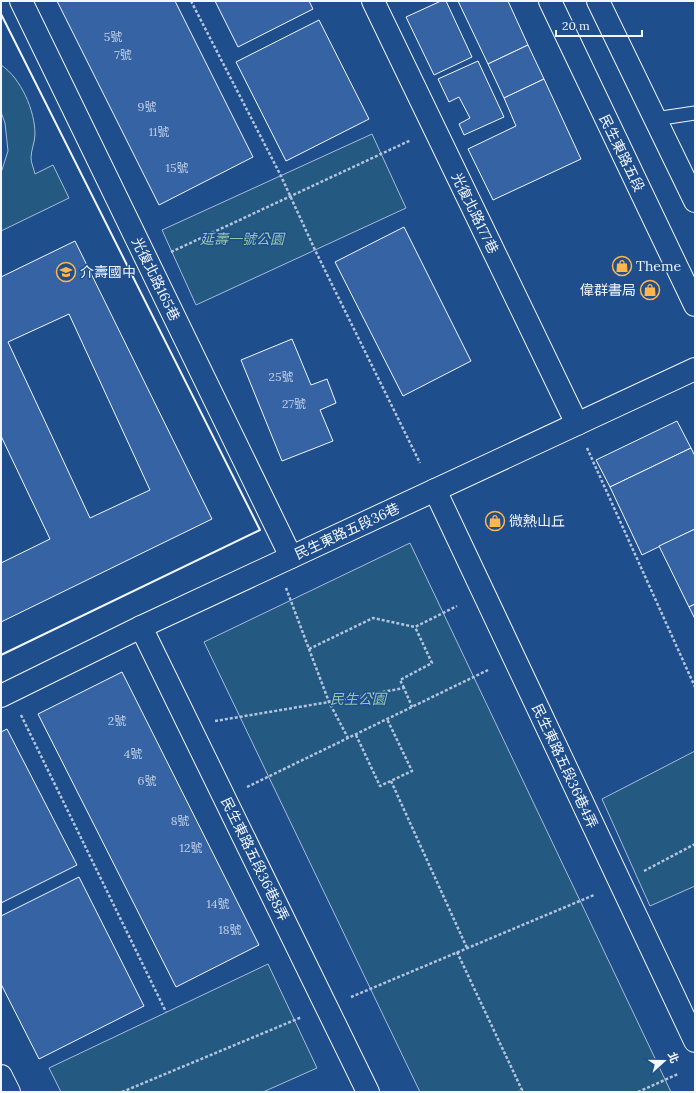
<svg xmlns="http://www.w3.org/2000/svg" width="696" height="1093" font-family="Lora,'Noto Sans TC',serif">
	<rect width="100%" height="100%" fill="#1f4e8c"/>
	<g fill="#245a82" stroke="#a8bbd7">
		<path d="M 1,65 C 21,78 35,111 35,134 C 35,142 31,150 31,158 C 31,163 34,169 35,174 L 53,165 L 69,198 L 1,231 L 1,173 L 8,151 L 5,123 L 1,112 Z"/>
		<polygon points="372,134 406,208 196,305 162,230"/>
		<polygon points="410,543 671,1092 420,1092 204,642"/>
		<polygon points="695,751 695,886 650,906 602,799"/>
		<polygon points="268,964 317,1068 263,1092 61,1092 49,1068"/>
	</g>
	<g fill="#3563a3" stroke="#f2f6ff" fill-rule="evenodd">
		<polygon points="57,1 175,1 253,157 159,205"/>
		<polygon points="215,1 309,1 313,9 238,47"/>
		<polygon points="441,1 446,1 472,57 434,75 406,17"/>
		<polygon points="458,1 508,1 528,45 488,64"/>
		<polygon points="319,20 369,119 286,161 236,62"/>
		<polygon points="528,45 544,79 504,98 488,64"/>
		<polygon points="478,61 504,117 464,135 459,124 470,118 459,97 449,102 438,79"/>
		<polygon points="544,79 581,159 493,200 468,149 516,126 504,98"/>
		<polygon points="404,227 471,361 403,396 335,262"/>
		<path d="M 75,241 L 212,519 L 1,622 L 1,563 L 50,539 L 1,436 L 1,277 ZM 69,314 L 150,490 L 90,518 L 8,342 Z"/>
		<polygon points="292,339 311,385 327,379 336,403 320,410 333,441 282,461 241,360"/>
		<polygon points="677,421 691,448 610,487 596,460"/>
		<polygon points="691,448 695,456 695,529 642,555 610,487"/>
		<polygon points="695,529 695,604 689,607 659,546"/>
		<polygon points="695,604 695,619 689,607"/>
		<polygon points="122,672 259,945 176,987 38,714"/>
		<polygon points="7,729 77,865 1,903 1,732"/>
		<polygon points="79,877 144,1006 39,1059 1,984 1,916"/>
	</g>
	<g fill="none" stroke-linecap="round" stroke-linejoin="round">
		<g stroke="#f2f6ff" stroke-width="15">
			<polyline id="lane" points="655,119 695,113"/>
		</g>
		<g stroke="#f2f6ff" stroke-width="24">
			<g id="street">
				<polyline points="21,1 291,557"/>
				<polyline points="373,1 577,424"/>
				<polyline points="435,490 695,1041"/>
				<polyline points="141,627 368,1092"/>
				<polyline points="1,696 141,627 695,369"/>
				<polyline points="1,1076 9,1092"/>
			</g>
		</g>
		<g stroke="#f2f6ff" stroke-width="24">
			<g id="secondary">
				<polyline points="550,1 695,305"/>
				<polyline points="598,1 695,201"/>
			</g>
		</g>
		<g stroke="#b3c4dc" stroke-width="2.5" stroke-dasharray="3 2" stroke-linecap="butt">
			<polyline points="191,1 281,176 315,250 420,463"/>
			<polyline points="171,252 411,140"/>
			<polyline points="587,448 695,687"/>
			<polyline points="286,588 329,702 348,738"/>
			<polyline points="309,649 373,618 415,627 457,606"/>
			<polyline points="404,688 400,680 432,663 415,627"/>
			<polyline points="21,715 166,1012"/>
			<polyline points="215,721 329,702 404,688 412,707"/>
			<polyline points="356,735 380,786 412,771 387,719"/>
			<polyline points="391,781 467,948"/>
			<polyline points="247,787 488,670"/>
			<polyline points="644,871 695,844"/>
			<polyline points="457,952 522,1090 519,1092"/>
			<polyline points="351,997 594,895"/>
			<polyline points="122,1092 302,1017"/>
			<polyline points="638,1092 678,1074"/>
		</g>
		<use href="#lane" stroke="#1f4e8c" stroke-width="13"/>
		<use href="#street" stroke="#1f4e8c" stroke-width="22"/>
		<use href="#secondary" stroke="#1f4e8c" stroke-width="22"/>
		<polyline stroke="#f2f6ff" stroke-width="2" points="1,14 260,530 1,655"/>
	</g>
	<defs>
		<g id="shop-ring" transform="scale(1)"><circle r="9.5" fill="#1f4e8c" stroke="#ffb74d" stroke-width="1.5"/><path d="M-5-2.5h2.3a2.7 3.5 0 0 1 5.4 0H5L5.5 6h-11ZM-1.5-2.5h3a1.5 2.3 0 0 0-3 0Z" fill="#ffb74d"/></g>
		<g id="school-ring" transform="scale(1)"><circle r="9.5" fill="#1f4e8c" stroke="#ffb74d" stroke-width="1.5"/><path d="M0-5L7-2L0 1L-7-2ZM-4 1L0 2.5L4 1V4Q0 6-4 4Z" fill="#ffb74d"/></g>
	</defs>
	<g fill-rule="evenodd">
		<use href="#shop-ring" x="622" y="266"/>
		<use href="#school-ring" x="66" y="272"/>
		<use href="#shop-ring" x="650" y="290"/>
		<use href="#shop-ring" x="495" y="521"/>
	</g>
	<g text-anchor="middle" stroke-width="3" stroke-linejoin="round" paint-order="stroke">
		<g font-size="12" fill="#c3d1e8">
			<text x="113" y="41">5號</text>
			<text x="123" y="59">7號</text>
			<text x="147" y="111">9號</text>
			<text x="159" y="136">11號</text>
			<text x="177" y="172">15號</text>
			<text x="281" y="381">25號</text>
			<text x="294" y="408">27號</text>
			<text x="117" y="725">2號</text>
			<text x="133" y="758">4號</text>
			<text x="147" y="785">6號</text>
			<text x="180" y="825">8號</text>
			<text x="191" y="852">12號</text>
			<text x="218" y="908">14號</text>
			<text x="230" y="934">18號</text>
		</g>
		<g font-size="14" fill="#f2f6ff" stroke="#1f4e8c">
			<text transform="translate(622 153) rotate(64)" y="5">民生東路五段</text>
			<text transform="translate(475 213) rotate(64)" y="5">光復北路177巷</text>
			<text transform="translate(156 279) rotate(64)" y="5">光復北路165巷</text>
			<text transform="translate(347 531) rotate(-25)" y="5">民生東路五段36巷</text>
			<text transform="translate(565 766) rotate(65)" y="5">民生東路五段36巷4弄</text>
			<text transform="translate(255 859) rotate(64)" y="5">民生東路五段36巷8弄</text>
		</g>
		<g font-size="14" font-style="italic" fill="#97c8a6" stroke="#1f4e8c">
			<text x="242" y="244">延壽一號公園</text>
			<text x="358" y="704">民生公園</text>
		</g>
		<g font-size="14" fill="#f2f6ff" stroke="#1f4e8c" text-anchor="start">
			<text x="636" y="271">Theme</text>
			<text x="80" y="277">介壽國中</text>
			<text x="636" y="295" text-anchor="end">偉群書局</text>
			<text x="509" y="526">微熱山丘</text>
		</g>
	</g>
	<rect width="696" height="1093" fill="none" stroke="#f2f6ff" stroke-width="4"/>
	<g transform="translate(664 1061) rotate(69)" stroke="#1f4e8c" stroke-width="3" paint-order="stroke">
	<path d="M0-3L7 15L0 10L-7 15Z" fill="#f2f6ff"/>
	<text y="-6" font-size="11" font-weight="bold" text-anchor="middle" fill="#f2f6ff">北</text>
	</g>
	<path d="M556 30v6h86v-6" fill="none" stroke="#f2f6ff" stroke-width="2"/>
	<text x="562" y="30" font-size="12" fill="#f2f6ff" stroke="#1f4e8c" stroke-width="3" paint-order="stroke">20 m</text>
</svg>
